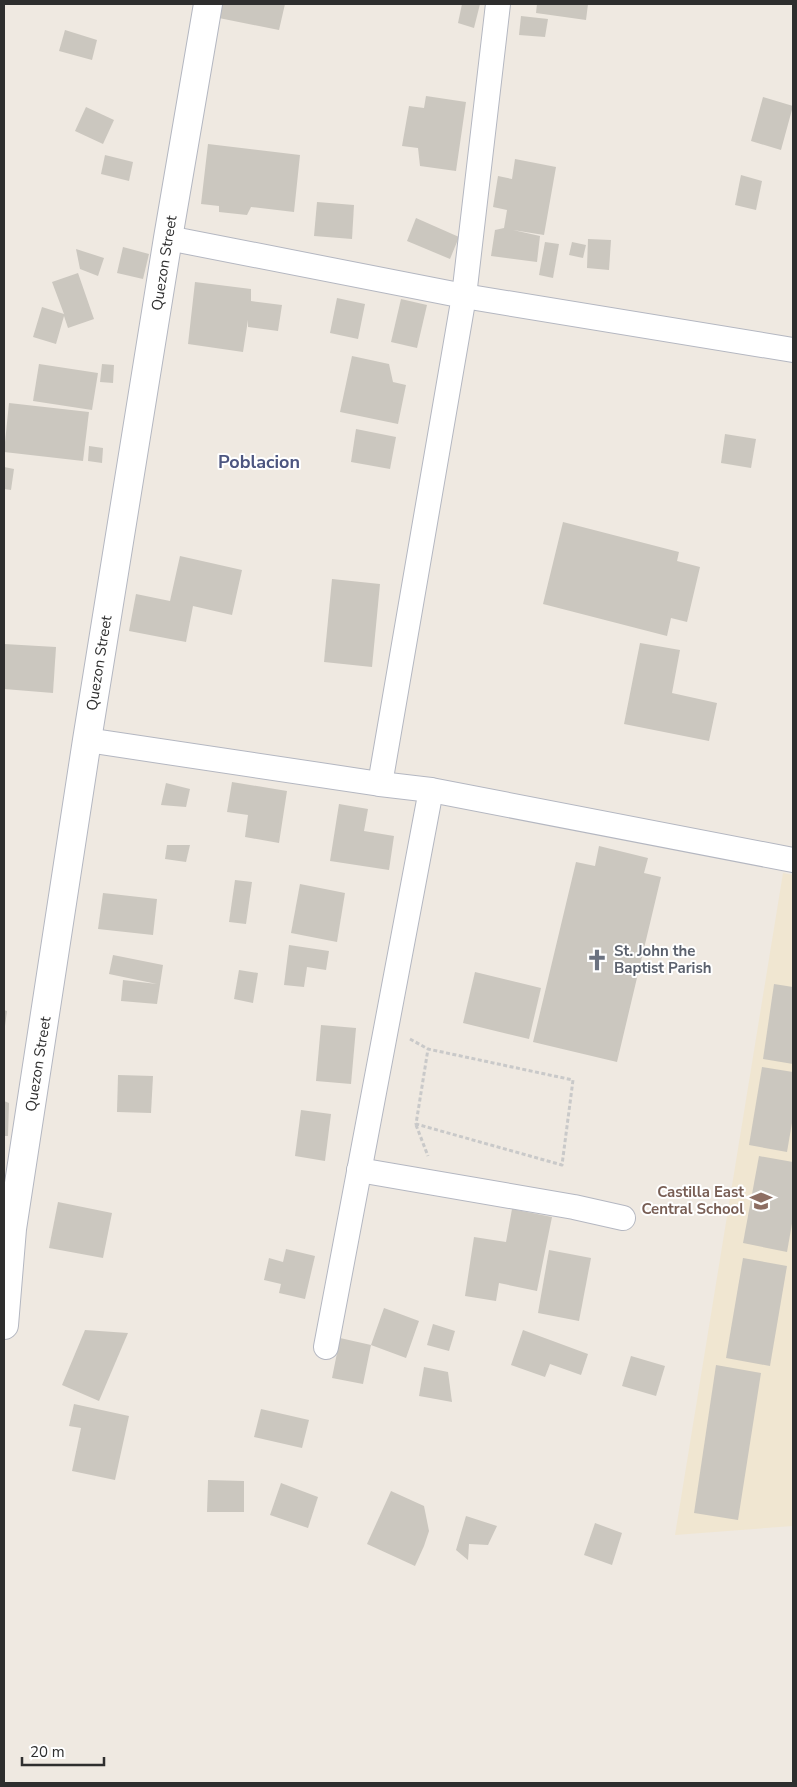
<svg xmlns="http://www.w3.org/2000/svg" width="797" height="1787" font-family="'Nunito Sans',sans-serif">
	<rect width="100%" height="100%" fill="#efe9e1"/>
	<polygon fill="#f0e6d1" points="783,873 793,875 793,1526 675,1535"/>
	<g fill="#cbc7bf">
		<polygon points="212,4 285,4 279,30 209,16"/>
		<polygon points="462,4 480,4 474,28 458,23"/>
		<polygon points="537,4 588,4 586,20 536,13"/>
		<polygon points="521,16 548,19 545,37 519,35"/>
		<polygon points="65,30 97,40 92,60 59,51"/>
		<polygon points="426,96 466,102 456,171 420,166 418,148 402,146 409,106 424,108"/>
		<polygon points="763,97 793,106 781,150 751,141"/>
		<polygon points="86,107 114,120 103,144 75,131"/>
		<polygon points="208,144 300,155 294,212 251,207 247,215 219,212 219,206 201,204"/>
		<polygon points="105,155 133,162 129,181 101,174"/>
		<polygon points="515,159 556,167 544,235 513,230 540,236 537,262 491,256 495,230 504,228 507,210 493,207 498,176 512,179"/>
		<polygon points="741,175 762,181 756,210 735,205"/>
		<polygon points="317,202 354,205 352,239 314,236"/>
		<polygon points="416,218 459,237 450,259 407,241"/>
		<polygon points="588,239 611,240 609,270 587,268"/>
		<polygon points="545,242 559,244 553,278 539,275"/>
		<polygon points="572,242 586,245 583,258 569,255"/>
		<polygon points="123,247 149,254 143,279 117,273"/>
		<polygon points="76,249 104,258 98,276 80,269"/>
		<polygon points="78,273 94,319 68,328 64,316 56,344 33,337 42,307 64,314 52,282"/>
		<polygon points="195,282 251,289 251,301 282,305 278,331 248,327 248,320 243,352 188,344"/>
		<polygon points="337,298 365,304 358,339 330,333"/>
		<polygon points="401,299 427,305 417,348 391,342"/>
		<polygon points="352,356 389,364 393,382 406,385 398,424 340,412"/>
		<polygon points="39,364 98,373 92,410 33,401"/>
		<polygon points="102,364 114,365 113,383 100,382"/>
		<polygon points="9,403 89,412 83,461 4,452"/>
		<polygon points="356,429 396,437 390,469 351,462"/>
		<polygon points="725,434 756,439 751,468 721,463"/>
		<polygon points="89,446 103,448 102,463 88,461"/>
		<polygon points="4,467 14,469 11,490 4,489"/>
		<polygon points="563,522 679,552 677,561 700,567 687,622 671,618 667,636 543,604"/>
		<polygon points="180,556 242,570 232,615 193,606 186,642 129,631 136,594 170,601"/>
		<polygon points="332,579 380,584 372,667 324,662"/>
		<polygon points="640,643 680,650 672,693 717,703 709,741 624,724"/>
		<polygon points="4,644 56,647 53,693 4,689"/>
		<polygon points="232,782 287,791 279,843 245,837 248,815 227,812"/>
		<polygon points="166,783 190,789 186,807 161,805"/>
		<polygon points="339,804 368,809 364,831 394,836 389,870 330,861"/>
		<polygon points="167,845 190,845 186,862 165,859"/>
		<polygon points="599,846 648,858 644,873 661,877 617,1062 533,1042 576,862 595,866"/>
		<polygon points="235,880 252,882 246,924 229,922"/>
		<polygon points="300,884 345,893 337,942 291,933"/>
		<polygon points="103,893 157,899 153,935 98,929"/>
		<polygon points="289,945 329,951 326,970 307,967 304,987 284,985"/>
		<polygon points="113,955 163,965 157,1004 121,1001 123,980 157,984 109,974"/>
		<polygon points="239,970 258,973 253,1003 234,999"/>
		<polygon points="475,972 541,988 529,1039 463,1023"/>
		<polygon points="774,984 793,987 793,1064 763,1059"/>
		<polygon points="4,1010 7,1011 5,1026 4,1026"/>
		<polygon points="321,1025 356,1028 351,1084 316,1081"/>
		<polygon points="762,1067 793,1072 793,1117 787,1152 749,1145"/>
		<polygon points="118,1075 153,1076 151,1113 117,1112"/>
		<polygon points="4,1101 9,1103 8,1136 4,1136"/>
		<polygon points="301,1110 331,1114 325,1161 295,1156"/>
		<polygon points="759,1156 793,1162 793,1218 787,1252 743,1243"/>
		<polygon points="58,1202 112,1213 103,1258 49,1248"/>
		<polygon points="512,1209 552,1217 537,1291 499,1283 496,1301 465,1296 474,1237 506,1242"/>
		<polygon points="286,1249 315,1256 305,1299 279,1293 281,1284 264,1280 269,1258 283,1262"/>
		<polygon points="549,1250 591,1258 579,1321 538,1313"/>
		<polygon points="743,1258 787,1266 770,1366 726,1358"/>
		<polygon points="384,1308 419,1321 406,1358 371,1345 363,1384 332,1378 340,1338 371,1345"/>
		<polygon points="433,1324 455,1331 449,1351 427,1345"/>
		<polygon points="85,1330 128,1333 99,1401 62,1385"/>
		<polygon points="523,1330 588,1354 581,1375 550,1364 545,1377 511,1365"/>
		<polygon points="631,1356 665,1366 656,1396 622,1386"/>
		<polygon points="716,1365 761,1373 738,1520 694,1513"/>
		<polygon points="424,1367 448,1372 452,1402 419,1396"/>
		<polygon points="74,1404 129,1416 115,1480 72,1471 81,1428 69,1426"/>
		<polygon points="261,1409 309,1420 302,1448 254,1437"/>
		<polygon points="208,1480 244,1481 244,1512 207,1512"/>
		<polygon points="281,1483 318,1497 308,1528 270,1515"/>
		<polygon points="391,1491 424,1506 429,1531 424,1546 415,1566 367,1544"/>
		<polygon points="466,1516 497,1526 488,1545 469,1544 468,1560 456,1550"/>
		<polygon points="595,1523 622,1533 612,1565 584,1555"/>
	</g>
	<g fill="none" stroke-linecap="round" stroke-linejoin="round">
		<g stroke="#b4b7c1" stroke-width="26">
			<g id="minor">
				<polyline points="168,238 464,296 793,350"/>
				<polyline points="87,740 380,784 431,790 793,860"/>
				<polyline points="380,784 464,296 498,4"/>
				<polyline points="359,1170 574,1207 623,1218"/>
				<polyline points="326,1347 431,790"/>
			</g>
		</g>
		<g stroke="#b4b7c1" stroke-width="30">
			<polyline id="tertiary" points="4,1325 12,1229 87,740 168,238 208,4"/>
		</g>
		<g stroke="#c9c9c9" stroke-width="3" stroke-dasharray="4 2.5" stroke-linecap="butt">
			<polyline points="410,1039 428,1049 573,1080 562,1165 416,1124 428,1049"/>
			<polyline points="416,1125 428,1156"/>
		</g>
		<use href="#minor" stroke="#fff" stroke-width="24"/>
		<use href="#tertiary" stroke="#fff" stroke-width="28"/>
	</g>
	<defs>
		<g id="church-bare" transform="scale(1.725)"><path d="M-1.2-6h2.4v3.5h3.3v2.4h-3.3V6h-2.4V-.1h-3.3v-2.4h3.3Z" fill="#6b7280" stroke="#fff" stroke-width="2.5" paint-order="stroke"/></g>
		<g id="school-bare" transform="scale(1.725)"><path d="M0-5L7-2L0 1L-7-2ZM-4 1L0 2.5L4 1V4Q0 6-4 4Z" fill="#8d6e63" stroke="#fff" stroke-width="2.5" paint-order="stroke"/></g>
	</defs>
	<g fill-rule="evenodd">
		<use href="#church-bare" x="597" y="960"/>
		<use href="#school-bare" x="761" y="1201"/>
	</g>
	<g text-anchor="middle" stroke-width="4" stroke-linejoin="round" paint-order="stroke">
		<g font-size="15" fill="#2e2e2e" stroke="#fff">
			<text transform="translate(164 263) rotate(-81)" y="5">Quezon Street</text>
			<text transform="translate(99 663) rotate(-81)" y="5">Quezon Street</text>
			<text transform="translate(38 1064) rotate(-81)" y="5">Quezon Street</text>
		</g>
		<g font-size="15" font-weight="bold" fill="#5b616d" stroke="#fff" text-anchor="start">
			<text x="614" y="956">St. John the<tspan x="614" dy="17">Baptist Parish</tspan></text>
		</g>
		<g font-size="15" font-weight="bold" fill="#785e54" stroke="#fff" text-anchor="end">
			<text x="744" y="1197">Castilla East<tspan x="744" dy="17">Central School</tspan></text>
		</g>
		<g font-size="18" font-weight="bold" fill="#4d5680" stroke="#fff">
			<text x="259" y="468">Poblacion</text>
		</g>
	</g>
	<rect width="797" height="1787" fill="none" stroke="#2e2e2e" stroke-width="10"/>
	<path d="M22 1757v8h82v-8" fill="none" stroke="#2e2e2e" stroke-width="2.5"/>
	<text x="30" y="1757" font-size="15" fill="#2e2e2e" stroke="#ffffff" stroke-width="4" paint-order="stroke">20 m</text>
</svg>
